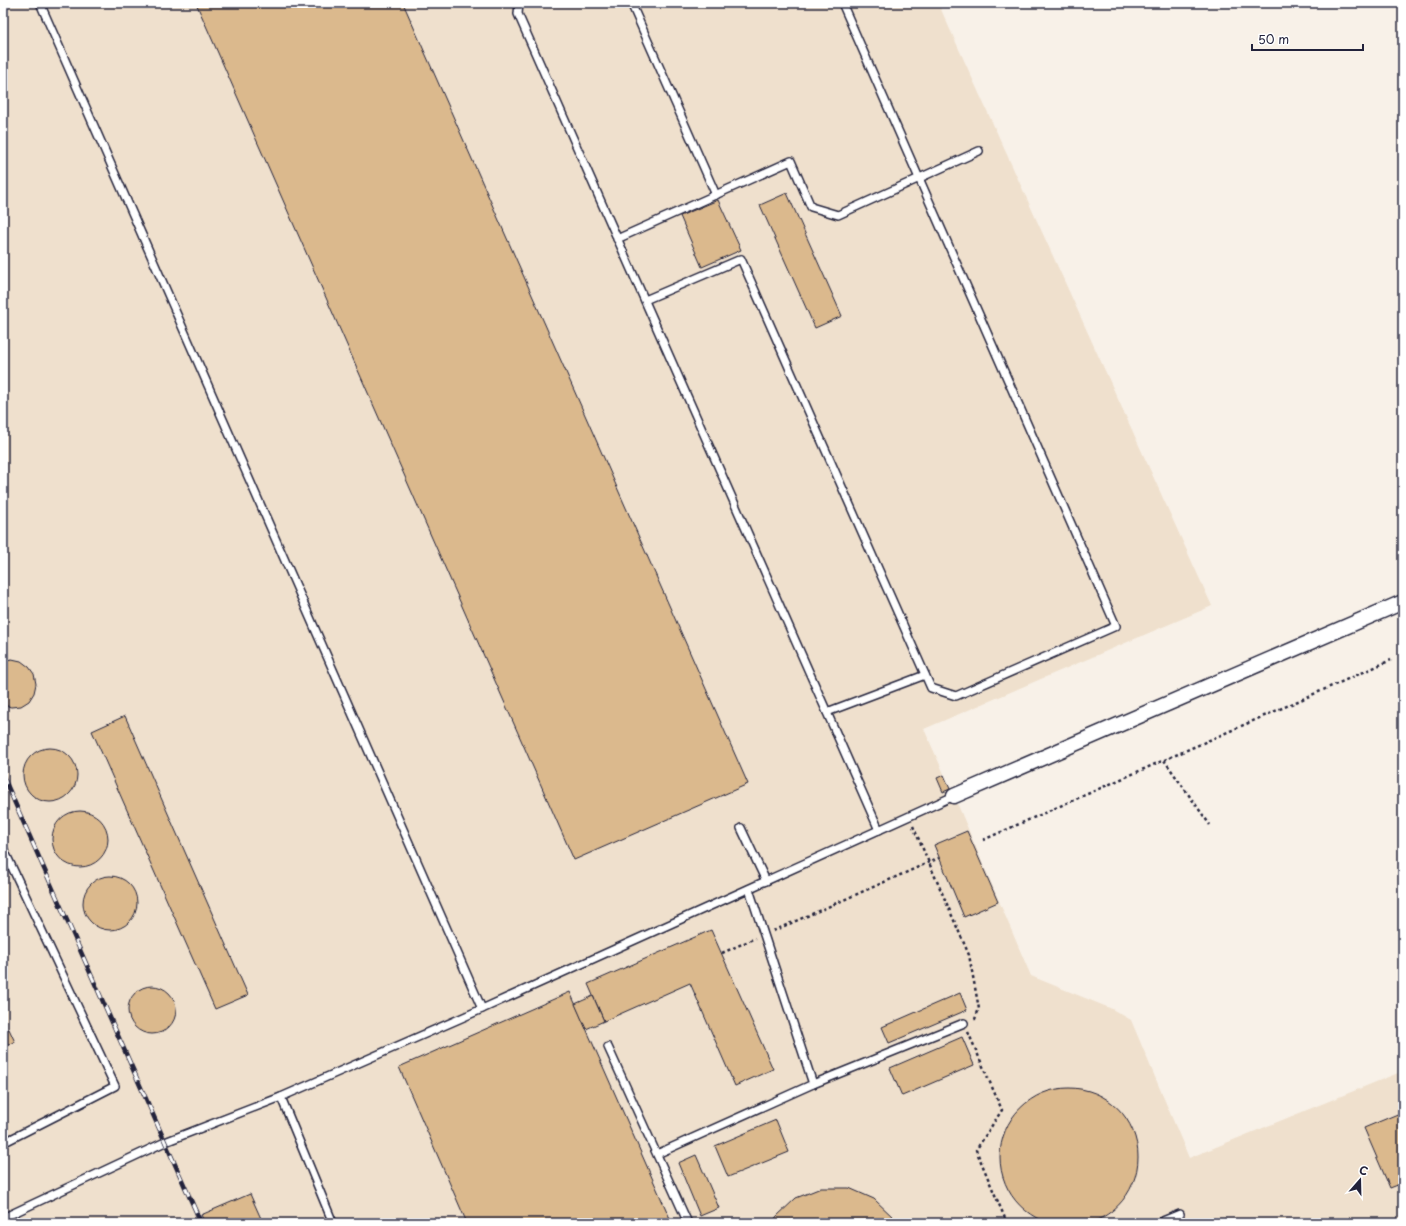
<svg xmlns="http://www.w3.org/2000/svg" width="1406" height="1226" font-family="'Playpen Sans',sans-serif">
	<rect width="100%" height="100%" fill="#f8f1e8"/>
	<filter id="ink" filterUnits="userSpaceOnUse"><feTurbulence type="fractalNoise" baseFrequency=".025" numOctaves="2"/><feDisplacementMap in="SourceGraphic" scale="8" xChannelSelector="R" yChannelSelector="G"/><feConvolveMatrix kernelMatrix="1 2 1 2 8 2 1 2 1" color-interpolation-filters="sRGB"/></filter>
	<g filter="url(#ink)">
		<polygon fill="#efe0cd" points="3,3 938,3 1212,606 924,729 954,796 1031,976 1112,1009 1131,1020 1189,1158 1403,1071 1403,1223 3,1223"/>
		<g fill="#dbb98d" stroke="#22223b">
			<polygon points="196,3 403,3 748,784 574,860"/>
			<polygon points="787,193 842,316 815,328 760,205"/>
			<polygon points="718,200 741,250 702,267 680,216"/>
			<polygon points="12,659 21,661 29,667 34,674 36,684 34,693 29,701 21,706 11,707 3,705 3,661"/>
			<polygon points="125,716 248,995 215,1009 92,731"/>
			<circle cx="50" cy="775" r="27"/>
			<polygon points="944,775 950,789 943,792 937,778"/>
			<circle cx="80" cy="839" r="28"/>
			<polygon points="967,831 998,902 964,917 934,845"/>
			<circle cx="110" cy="903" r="27"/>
			<polygon points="711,930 773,1069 735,1086 690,983 604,1021 588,984"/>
			<circle cx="152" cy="1010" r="24"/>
			<polygon points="570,992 672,1223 467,1223 399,1067"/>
			<polygon points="960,993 967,1010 889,1043 882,1027"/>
			<polygon points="593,996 604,1021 586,1029 575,1004"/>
			<polygon points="9,1029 15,1042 3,1047 3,1031"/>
			<polygon points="962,1037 974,1065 902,1096 890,1068"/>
			<circle cx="1069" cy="1157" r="69"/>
			<polygon points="1400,1113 1403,1120 1403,1183 1390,1188 1364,1128"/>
			<polygon points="776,1120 789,1152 728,1177 715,1146"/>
			<polygon points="696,1155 719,1208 700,1216 678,1163"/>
			<polygon points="821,1188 849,1188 874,1199 894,1218 895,1223 774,1223 776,1217 796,1198"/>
			<polygon points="250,1194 263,1223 205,1223 201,1215"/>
		</g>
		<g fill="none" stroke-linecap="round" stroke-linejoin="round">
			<g stroke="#22223b" stroke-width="10">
				<g id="service">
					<polyline points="40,3 482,1009"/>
					<polyline points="519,3 518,14 879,830"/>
					<polyline points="631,3 716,195"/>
					<polyline points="617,239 791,161 811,207 838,215 979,151"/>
					<polyline points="645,300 741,259 931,688 956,696 1116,626 842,3"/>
					<polyline points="827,712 925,675"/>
					<polyline points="741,828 766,881"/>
					<polyline points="3,848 115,1086 3,1143"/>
					<polyline points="749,889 813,1084"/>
					<polyline points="608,1047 688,1223"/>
					<polyline points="281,1097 333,1223"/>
					<polyline points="657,1154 813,1084 964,1023"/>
					<polyline points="3,1218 165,1142 281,1097 482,1009 954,796"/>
					<polyline points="1158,1223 1180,1214"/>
				</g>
			</g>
			<g stroke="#22223b" stroke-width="17">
				<polyline id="minor" points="954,796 1403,602"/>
			</g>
			<g stroke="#22223b" stroke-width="2.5" stroke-dasharray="3 3" stroke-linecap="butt">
				<polyline points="1164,760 1210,825"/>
				<polyline points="913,826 969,955 979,1009 975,1019 972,1020"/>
				<polyline points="983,840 1391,660"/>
				<polyline points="773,931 939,858"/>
				<polyline points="722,953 755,938"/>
				<polyline points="968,1032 1002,1110 976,1150 1007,1223"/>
			</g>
			<use href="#service" stroke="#fff" stroke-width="7"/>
			<use href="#minor" stroke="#fff" stroke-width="14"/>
			<g stroke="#22223b" stroke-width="4.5">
				<polyline id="rail" points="3,776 201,1223"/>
			</g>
			<use href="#rail" stroke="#fff" stroke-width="3" stroke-dasharray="9" stroke-linecap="butt"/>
		</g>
	</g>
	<rect width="1406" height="1226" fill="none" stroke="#fff" stroke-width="16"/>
	<rect x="8" y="8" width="1390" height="1210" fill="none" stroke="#22223b" stroke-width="1.5" filter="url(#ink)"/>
	<g transform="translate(1360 1180) rotate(20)" stroke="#ffffff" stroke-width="3" paint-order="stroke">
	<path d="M0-3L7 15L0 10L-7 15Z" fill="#22223b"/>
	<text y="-6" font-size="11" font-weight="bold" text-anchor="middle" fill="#22223b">С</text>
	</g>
	<path d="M1252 44v6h111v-6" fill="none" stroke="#22223b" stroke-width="2"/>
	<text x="1258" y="44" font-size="12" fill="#22223b" stroke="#ffffff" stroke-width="3" paint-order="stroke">50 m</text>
</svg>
